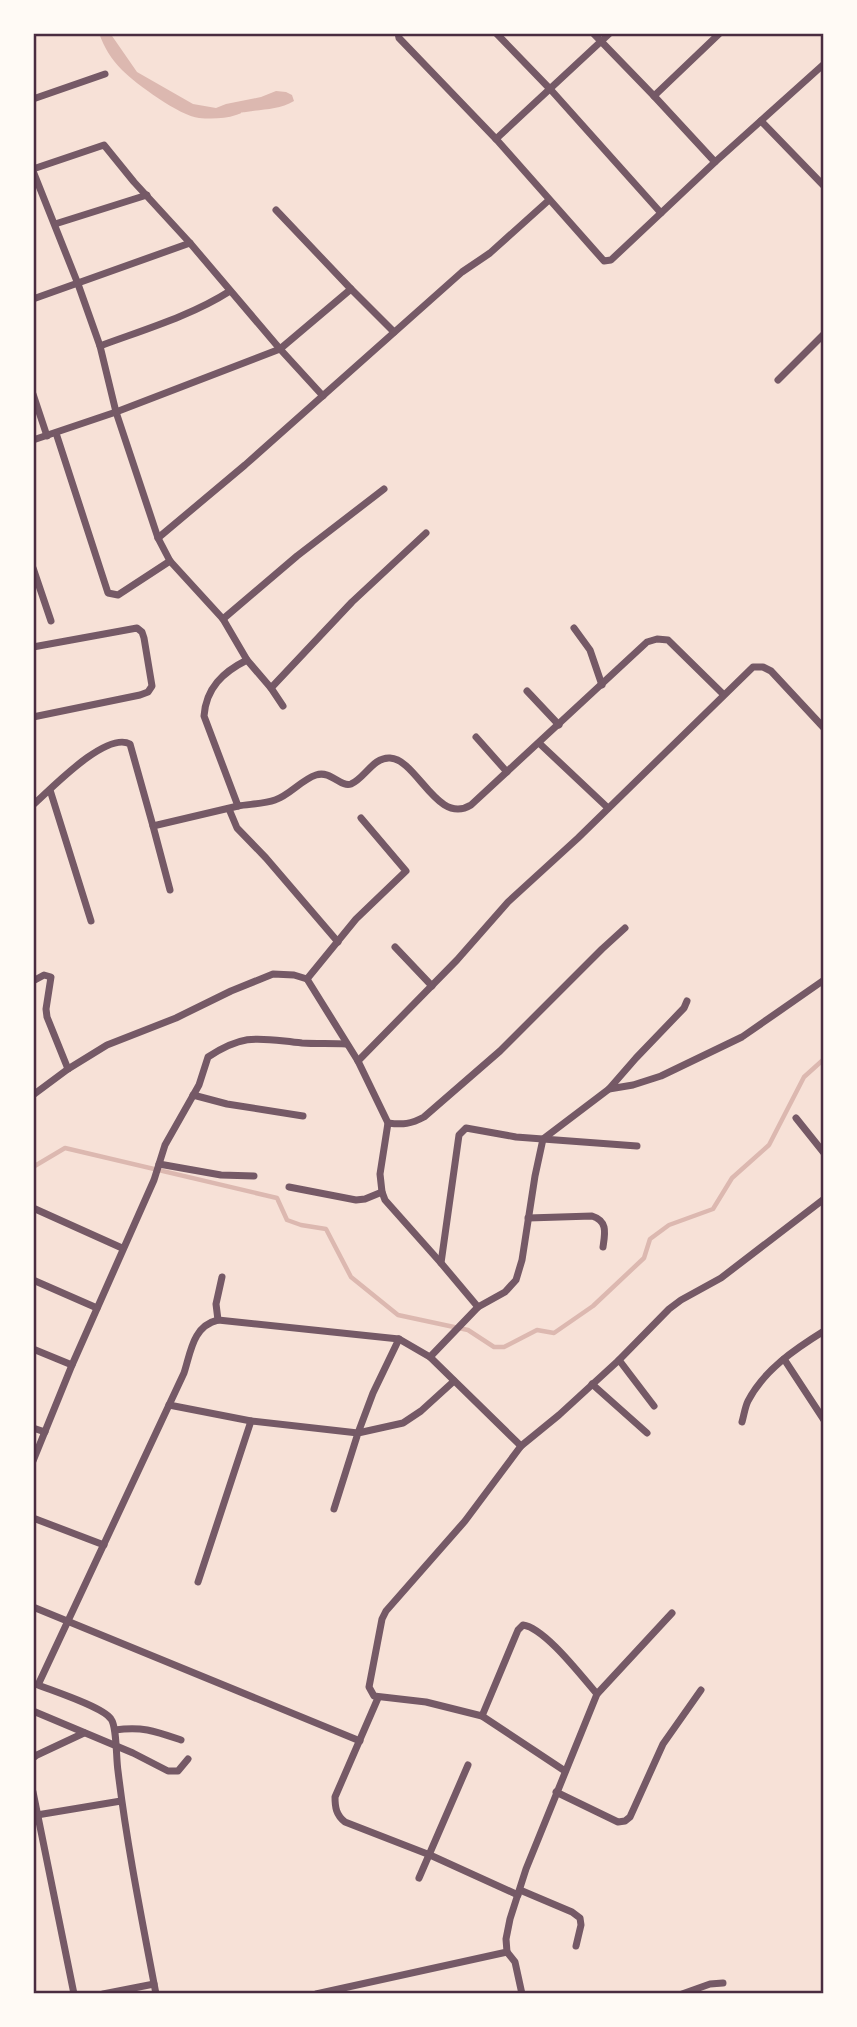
<svg xmlns="http://www.w3.org/2000/svg" width="857" height="2027" font-family="'IBM Plex Sans',sans-serif">
	<rect width="100%" height="100%" fill="#f7e1d7"/>
	<path fill="#dcb8b0" d="M 99,33 L 110,33 L 137,72 L 193,104 L 216,108 L 226,104 L 261,97 L 276,91 L 286,92 L 292,95 L 294,101 C 279,110 263,109 246,112 C 236,113 246,112 236,115 C 225,119 210,119 199,118 C 180,116 136,84 122,70 C 111,59 104,47 99,33 Z"/>
	<g fill="none" stroke-linecap="round" stroke-linejoin="round">
		<polyline stroke="#dcb8b0" stroke-width="4.5" points="33,1167 65,1148 277,1198 287,1220 301,1225 326,1229 351,1277 398,1315 468,1330 494,1347 504,1347 537,1330 554,1333 593,1306 644,1258 650,1239 669,1225 713,1209 732,1178 769,1145 804,1077 824,1059"/>
		<g stroke="#755966" stroke-width="7">
			<polyline points="398,33 399,38 496,139 604,261 611,260 661,213"/>
			<polyline points="496,33 551,90 661,213 715,162"/>
			<polyline points="593,33 654,96 715,162 824,64"/>
			<polyline points="654,96 720,33"/>
			<polyline points="33,99 105,74"/>
			<polyline points="761,121 824,186"/>
			<polyline points="496,139 610,33"/>
			<polyline points="33,169 104,145 134,182 190,243 280,349 323,396"/>
			<polyline points="33,171 78,284 100,346 116,412 158,538 170,561 223,619 247,660 271,688 283,706"/>
			<polyline points="55,224 147,195"/>
			<polyline points="351,289 394,332"/>
			<polyline points="33,299 190,243"/>
			<path d="M 100,346 C 143,330 191,316 230,291"/>
			<polyline points="778,380 824,334"/>
			<polyline points="33,394 47,436"/>
			<polyline points="56,433 108,593 118,595 170,561"/>
			<polyline points="33,440 116,412 280,349 351,289 276,210"/>
			<polyline points="158,538 245,465 462,272 490,253 549,200"/>
			<polyline points="33,568 51,621"/>
			<polyline points="223,619 297,556 384,489"/>
			<polyline points="574,628 590,650 602,685"/>
			<polyline points="33,647 137,628 142,632 144,638 152,686 148,692 140,695 33,717"/>
			<path d="M 247,660 C 223,672 206,688 204,716 L 238,806 C 249,804 264,804 275,800 C 290,795 301,780 316,775 C 331,770 341,788 351,784 C 365,778 373,757 390,758 C 417,759 437,826 471,805 L 647,642 L 657,639 L 668,640 L 723,694"/>
			<polyline points="271,688 352,602 426,533"/>
			<polyline points="527,691 559,725"/>
			<polyline points="476,737 507,772"/>
			<polyline points="539,743 608,808"/>
			<polyline points="50,790 91,921"/>
			<path d="M 33,805 C 51,789 106,731 130,744 L 153,826 L 238,806"/>
			<polyline points="229,809 237,828 266,858 338,942"/>
			<polyline points="153,826 170,890"/>
			<polyline points="395,947 432,986"/>
			<polyline points="307,979 356,919 406,871 361,818"/>
			<polyline points="33,981 44,975 51,977 46,1009 47,1017 68,1069"/>
			<polyline points="358,1061 457,960 508,902 578,838 753,667 763,667 771,671 824,728"/>
			<polyline points="609,1089 636,1058 684,1008 687,1001"/>
			<polyline points="33,1095 68,1069 107,1045 176,1018 231,991 273,974 294,975 307,979 358,1061 388,1123 380,1174 382,1192 385,1200 441,1263"/>
			<polyline points="193,1095 227,1104 303,1116"/>
			<polyline points="796,1118 824,1153"/>
			<path d="M 388,1123 C 403,1125 411,1124 424,1117 L 500,1051 L 602,949 L 625,928"/>
			<polyline points="159,1164 221,1175 254,1176"/>
			<polyline points="289,1187 356,1200 365,1199 382,1192"/>
			<polyline points="33,1208 122,1248"/>
			<path d="M 528,1218 L 592,1216 C 608,1221 605,1233 603,1247"/>
			<polyline points="33,1280 97,1308"/>
			<polyline points="478,1307 441,1263 459,1135 466,1128 516,1137 637,1146"/>
			<polyline points="218,1320 216,1304 222,1277"/>
			<polyline points="33,1349 72,1365"/>
			<polyline points="430,1357 521,1446"/>
			<polyline points="784,1359 824,1420"/>
			<polyline points="619,1360 654,1406"/>
			<polyline points="592,1384 647,1433"/>
			<polyline points="169,1405 251,1421 198,1582"/>
			<polyline points="251,1421 358,1433 373,1393 399,1339"/>
			<path d="M 742,1422 C 744,1415 745,1407 748,1401 C 764,1370 795,1349 824,1331"/>
			<polyline points="33,1428 45,1432"/>
			<path d="M 33,1461 L 72,1365 L 154,1180 L 165,1145 L 199,1085 L 208,1057 C 246,1032 260,1039 302,1043 C 317,1044 332,1043 346,1044"/>
			<polyline points="334,1509 358,1433 403,1423 421,1411 454,1381"/>
			<polyline points="33,1518 104,1545"/>
			<polyline points="33,1607 360,1741"/>
			<path d="M 378,1698 L 335,1797 C 335,1807 336,1815 345,1822 L 430,1855 L 518,1895"/>
			<polyline points="33,1711 133,1753 168,1771 178,1771 188,1759"/>
			<path d="M 482,1716 L 518,1630 L 523,1625 C 545,1628 582,1677 597,1694"/>
			<path d="M 115,1730 C 142,1726 155,1731 181,1740"/>
			<polyline points="33,1758 37,1755 84,1733"/>
			<polyline points="565,1771 482,1716 426,1702 374,1696 369,1687 382,1619 386,1611 465,1521 521,1446 559,1415 619,1360 669,1309 681,1300 721,1278 824,1199"/>
			<polyline points="33,1792 74,1994"/>
			<polyline points="556,1792 618,1822 625,1821 630,1817 663,1744 701,1690"/>
			<polyline points="37,1815 121,1801"/>
			<polyline points="419,1878 468,1765"/>
			<polyline points="520,1890 572,1912 580,1918 581,1925 576,1946"/>
			<polyline points="507,1952 515,1962 522,1994"/>
			<polyline points="103,1994 154,1984"/>
			<path d="M 156,1994 C 142,1920 127,1846 118,1771 C 116,1759 117,1727 111,1719 C 103,1707 53,1691 38,1685 L 184,1373 C 191,1351 193,1326 218,1320 L 399,1339 L 430,1357 L 478,1307 L 505,1292 L 516,1280 L 522,1260 L 535,1176 L 543,1139 L 609,1089 L 633,1085 L 661,1076 L 742,1037 L 824,980"/>
			<polyline points="316,1994 507,1952 506,1939 510,1919 526,1869 597,1694 672,1613"/>
			<polyline points="682,1994 710,1984 723,1983"/>
		</g>
	</g>
	<rect width="857" height="2027" fill="none" stroke="#fffaf5" stroke-width="70"/>
	<rect x="35" y="35" width="787" height="1957" fill="none" stroke="#4a2c40" stroke-width="2.5"/>
</svg>
